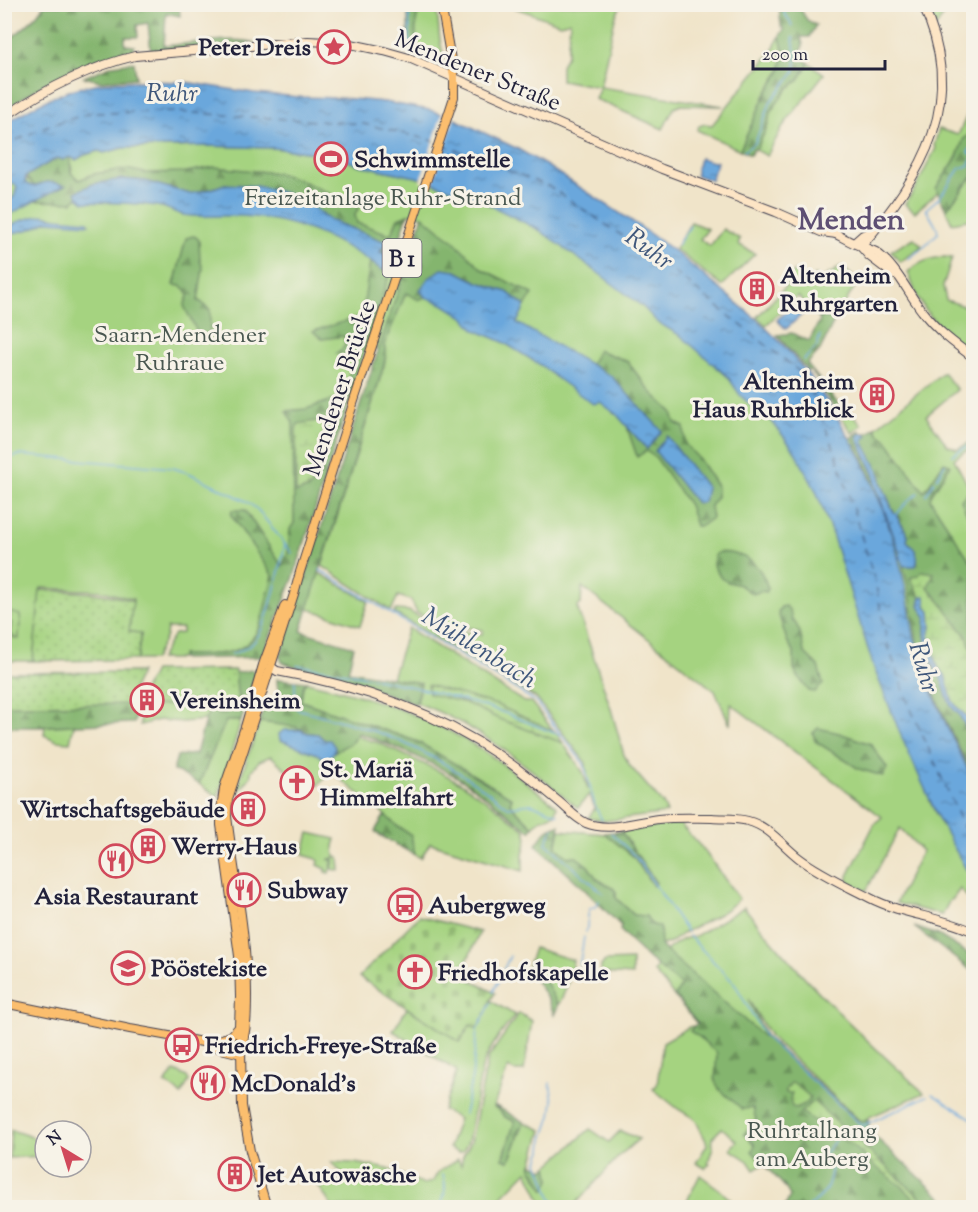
<svg xmlns="http://www.w3.org/2000/svg" width="978" height="1212" font-family="'Sorts Mill Goudy',serif">
	<defs>
		<pattern id="forest-firs" width="22" height="20" patternUnits="userSpaceOnUse" patternTransform="scale(1.5)"><rect width="22" height="20" fill="#84b56e"/><path d="M5 1l3.5 6h-7zM16 11l3.5 6h-7z" fill="#6c935c"/></pattern>
		<pattern id="wetland-marsh" width="20" height="14" patternUnits="userSpaceOnUse" patternTransform="scale(1.5)"><rect width="20" height="14" fill="#a5d380"/><path d="M1 5h8M5 5V1M11 12h8M15 12V8" fill="none" stroke="#8eb570"/></pattern>
		<pattern id="cemetery-stones" width="16" height="16" patternUnits="userSpaceOnUse" patternTransform="scale(1.5)"><rect width="16" height="16" fill="#a5d380"/><path d="M2 7V4a2 2 0 0 1 4 0v3zM10 15v-3a2 2 0 0 1 4 0v3z" fill="#8eb570"/></pattern>
		<pattern id="garden-dots" width="8" height="8" patternUnits="userSpaceOnUse" patternTransform="scale(1.5)"><rect width="8" height="8" fill="#a5d380"/><path d="M2 2h.1M6 6h.1" fill="none" stroke="#8eb570" stroke-width="1.8" stroke-linecap="round"/></pattern>
		<pattern id="water-ripples" width="26" height="14" patternUnits="userSpaceOnUse" patternTransform="scale(1.5)"><rect width="26" height="14" fill="#6ba7dc"/><path d="M2 4q2-2 4 0t4 0M15 11q2-2 4 0t4 0" fill="none" stroke="#5888b4"/></pattern>
	</defs>
	<rect width="100%" height="100%" fill="#f7f3e8"/>
	<filter id="ink" filterUnits="userSpaceOnUse"><feTurbulence type="fractalNoise" baseFrequency=".0167" numOctaves="2"/><feDisplacementMap in="SourceGraphic" scale="12" xChannelSelector="R" yChannelSelector="G"/><feConvolveMatrix kernelMatrix="1 2 1 2 8 2 1 2 1" color-interpolation-filters="sRGB"/></filter>
	<filter id="wash" filterUnits="userSpaceOnUse"><feTurbulence type="fractalNoise" baseFrequency=".008" numOctaves="4" result="noise"/><feDisplacementMap in="SourceGraphic" scale="24" xChannelSelector="R" yChannelSelector="G"/><feGaussianBlur stdDeviation="1.35" result="paint"/><feColorMatrix in="noise" values="0 0 0 0 0 0 0 0 0 0 0 0 0 0 0 0 0 1.4 0 .05"/><feComposite in="paint" operator="in"/></filter>
	<g filter="url(#wash)">
		<rect width="100%" height="100%" fill="#f0e4c9"/>
		<g fill="#a5d380" stroke="#647a5e" stroke-width="1.5" fill-rule="evenodd">
			<polygon points="930,4 950,5 936,27 928,7"/>
			<path d="M 423,5 L 435,5 C 439,16 438,28 440,40 C 441,49 445,56 444,65 L 441,67 L 417,57 C 416,42 412,15 423,5 Z"/>
			<polygon points="507,5 621,5 615,18 600,87 723,106 681,105 674,108 663,129 595,99 600,87 561,80 561,65 567,55 570,21 561,24"/>
			<polygon points="780,36 784,54 780,72 765,95 740,150 697,130 699,126 705,124 712,125 770,54"/>
			<polygon points="809,63 824,74 783,126 767,156 756,150 768,125 770,112 788,88 798,81"/>
			<polygon points="973,102 973,133 964,138 957,157 937,188 938,192 915,212 905,204 916,187 936,148 934,146 939,129 958,135"/>
			<path d="M 446,144 L 828,455 L 860,431 L 863,433 L 869,433 L 943,372 L 957,390 L 926,416 L 947,445 L 957,449 L 973,441 L 973,448 L 964,452 L 954,459 L 973,495 L 973,830 L 930,802 L 938,818 L 973,882 L 973,904 L 960,889 L 952,900 L 950,900 L 942,915 L 896,903 L 922,851 L 900,828 L 866,891 L 848,881 L 848,876 L 875,823 L 882,817 L 731,704 L 730,725 L 715,691 L 582,587 L 581,604 L 577,607 L 611,709 L 624,755 L 630,766 L 663,804 L 667,813 L 605,821 L 588,818 L 595,808 L 589,794 L 578,808 C 529,767 478,725 417,703 L 421,683 L 392,678 L 408,628 L 524,702 L 531,702 L 563,743 L 583,772 L 588,790 L 586,763 L 536,698 L 394,613 L 396,610 L 409,611 L 425,621 L 443,628 L 482,635 L 483,630 L 442,624 L 417,613 L 411,600 L 398,596 L 391,611 L 322,566 L 384,365 L 386,354 L 365,344 L 275,626 L 261,623 C 247,660 215,654 182,655 L 181,659 L 160,659 L 174,634 L 182,633 L 182,628 L 167,628 L 166,636 L 154,660 L 137,660 L 141,634 L 129,631 L 133,599 L 102,591 L 41,588 L 33,661 L 5,661 L 5,177 L 72,186 L 92,175 L 79,180 L 71,173 L 72,167 L 70,156 L 76,160 L 84,155 L 99,151 L 104,153 L 123,148 L 208,146 L 273,148 L 332,155 L 359,165 L 416,177 L 433,183 ZM 408,214 L 423,216 L 404,274 L 391,269 L 398,245 L 387,236 L 366,227 L 389,234 L 392,232 L 398,218 Z"/>
			<polygon points="973,176 973,219 952,223 946,210"/>
			<polygon points="691,222 708,229 700,239 710,246 723,229 740,239 738,244 755,254 722,286 675,249"/>
			<polygon points="914,238 922,246 900,262 891,251"/>
			<path d="M 944,257 L 952,258 L 943,286 L 946,300 L 964,306 L 973,294 L 973,342 L 969,350 C 950,336 933,323 921,303 C 915,294 912,282 908,272 C 918,262 931,258 944,257 Z"/>
			<polygon points="841,266 856,279 859,280 836,318 818,317 798,296 766,325 757,317 788,284 785,282 795,271 808,282 815,275 820,279 833,272"/>
			<polygon points="847,407 862,425 852,433 840,415 843,410"/>
			<polygon points="319,573 368,601 360,626 307,608"/>
			<path d="M 307,682 C 370,696 432,717 487,753 C 511,769 534,789 557,806 L 555,814 L 540,820 L 533,827 L 512,806 L 510,803 L 512,798 L 418,742 L 301,701 L 303,685 Z"/>
			<polygon points="210,704 211,707 205,720 182,722 159,720 140,725 140,706"/>
			<path d="M 262,716 L 330,728 L 379,743 L 437,770 L 462,784 L 493,805 L 525,830 L 527,838 L 523,855 L 523,871 L 430,843 L 421,858 L 381,836 L 375,831 L 385,815 C 368,800 349,787 332,772 L 318,785 L 301,767 L 293,776 L 271,756 L 259,761 L 251,771 L 251,776 L 237,794 L 241,776 Z"/>
			<polygon points="226,720 241,721 218,797 199,784"/>
			<polygon points="74,725 70,742 57,741 44,735 45,726"/>
			<path d="M 679,823 L 703,849 L 739,899 C 723,915 701,923 682,934 C 675,939 670,944 661,945 L 651,924 L 634,915 L 616,898 L 616,892 L 613,888 L 597,879 L 588,866 L 575,856 L 568,857 L 556,847 L 560,830 L 605,834 L 634,857 L 653,885 L 656,883 L 621,831 Z"/>
			<polygon points="309,833 336,839 334,846 335,857 339,857 340,871 332,869 334,858 329,859 329,860 333,860 329,873 326,872 326,869 318,865 319,861 317,859 303,855"/>
			<path d="M 744,907 C 798,975 860,1035 924,1093 L 867,1118 L 869,1122 L 868,1128 L 796,1193 L 773,1174 L 764,1164 L 754,1170 L 748,1161 L 730,1149 L 737,1141 L 722,1128 L 712,1138 L 713,1148 L 708,1162 L 710,1164 L 705,1168 L 696,1163 L 707,1145 L 706,1141 L 695,1119 L 678,1109 L 653,1089 L 657,1085 L 663,1042 L 689,1027 L 698,1025 L 654,972 L 657,966 L 654,962 C 663,953 681,936 694,937 ZM 748,999 L 770,1036 L 858,1119 L 856,1121 L 766,1037 Z"/>
			<path d="M 534,948 L 573,960 C 571,977 566,991 558,1006 L 546,982 L 535,969 L 531,971 L 528,966 Z"/>
			<polygon points="632,960 632,975 601,973 601,966 605,961"/>
			<path d="M 486,998 L 515,1015 C 502,1032 489,1047 482,1068 L 468,1142 L 463,1151 L 459,1153 L 449,1148 L 459,1119 L 443,1110 L 457,1071 L 393,1031 L 407,1008 L 460,1042 L 470,1024 L 474,1027 Z"/>
			<polygon points="519,1013 532,1021 524,1071 514,1071 508,1068 494,1105 494,1107 515,1121 503,1159 509,1161 524,1122 542,1130 531,1168 550,1180 548,1166 590,1129 609,1142 620,1131 639,1139 620,1155 573,1207 544,1207 527,1171 492,1207 332,1207 318,1185 347,1178 331,1162 355,1163 388,1169 424,1184 433,1181 438,1172 458,1159 461,1165 463,1156 471,1142 488,1058"/>
			<polygon points="175,1071 187,1077 189,1081 181,1095 175,1089 164,1084"/>
			<polygon points="11,1130 41,1140 42,1156 9,1158"/>
			<polygon points="700,1175 719,1189 738,1207 684,1207"/>
		</g>
		<g fill="url(#forest-firs)" stroke="#536c54" stroke-width="1.5">
			<path d="M 44,5 L 179,5 L 180,16 L 166,13 L 164,46 C 185,44 237,36 255,43 L 151,52 L 148,23 L 137,25 L 138,37 L 125,37 L 125,45 L 134,46 L 134,50 L 132,54 L 100,63 L 96,61 L 47,83 L 27,95 L 5,110 L 5,42 C 20,32 34,21 44,5 Z"/>
			<path d="M 408,5 L 423,5 C 412,16 416,42 417,57 L 411,55 L 408,43 Z"/>
			<polygon points="779,5 798,5 807,20 816,25 809,37 801,37 803,45 801,56 809,63 798,81 788,88 770,112 768,125 756,150 754,149 750,155 740,150 765,95 780,72 784,54 780,36 784,29 781,26"/>
			<polygon points="134,62 136,78 100,81 84,77 113,65"/>
			<polygon points="973,133 973,176 946,210 936,188 957,157 964,138"/>
			<path d="M 70,156 L 71,173 L 79,180 L 93,174 L 126,169 L 145,173 L 186,172 L 214,167 L 277,173 L 298,179 L 359,207 L 355,215 L 357,223 L 389,234 L 392,232 L 398,218 L 408,214 L 394,257 L 380,252 L 386,242 L 330,220 L 307,203 L 225,184 L 211,189 L 190,194 L 145,181 L 123,179 L 93,184 L 76,192 L 78,197 L 73,202 L 35,201 L 64,185 L 47,182 L 35,187 L 26,176 C 37,170 47,163 59,158 L 63,160 Z"/>
			<polygon points="423,216 443,233 454,241 482,269 533,294 525,306 507,292 478,282 456,271 442,270 428,279 421,290 425,297 419,300 406,293 384,345 386,353 384,365 301,631 354,647 348,671 421,683 416,704 367,687 314,673 282,662 280,657 367,384"/>
			<polygon points="193,236 196,237 199,240 200,260 203,268 198,301 201,302 210,310 210,337 197,342 196,330 184,306 188,296 186,289 180,286 174,285 186,238"/>
			<path d="M 370,261 L 382,270 L 392,266 L 293,579 L 262,657 L 181,659 L 182,655 C 213,654 251,659 261,622 C 265,607 268,592 273,576 L 231,515 L 232,510 L 245,510 L 282,566 L 288,553 L 290,529 L 294,523 L 293,423 L 286,411 L 306,409 L 342,397 L 354,359 L 351,354 L 337,353 L 345,346 L 344,336 L 322,339 L 313,331 L 362,316 Z"/>
			<polygon points="818,317 836,318 820,350 807,364 843,410 840,415 823,391 825,389 811,371 808,371 777,335 792,333 809,341 820,320"/>
			<path d="M 598,350 L 627,361 L 650,391 L 672,412 L 675,423 L 684,427 L 685,444 L 699,459 L 717,486 L 717,497 L 710,506 L 712,518 L 701,526 L 696,526 L 689,505 L 656,458 L 646,451 L 637,457 C 634,446 629,436 627,425 L 647,448 L 590,365 Z"/>
			<path d="M 875,428 L 879,434 L 886,439 L 924,492 L 944,462 L 950,465 L 931,495 L 930,499 L 973,565 L 973,775 C 951,735 932,692 919,648 C 914,630 913,611 910,593 C 908,584 905,575 903,566 L 912,566 L 907,541 L 908,535 L 896,515 L 894,513 L 881,482 L 880,474 L 862,441 L 864,438 L 857,437 L 875,476 L 875,484 L 853,437 L 860,431 L 863,433 L 869,433 Z"/>
			<polygon points="970,489 973,495 973,527 961,500"/>
			<path d="M 719,552 C 745,553 761,562 768,589 L 766,592 L 761,591 L 753,594 L 748,591 L 740,585 L 728,582 L 721,578 L 713,565 L 714,556 Z"/>
			<polygon points="786,606 790,611 792,620 796,624 800,632 804,652 818,666 823,684 815,692 809,691 799,678 794,669 794,652 787,641 778,612 781,607"/>
			<polygon points="252,670 256,674 241,721 226,721 199,784 178,772 173,771 177,756 196,754 205,720 211,707 224,708 225,705 238,705 235,673"/>
			<path d="M 277,679 L 307,682 L 303,686 L 301,701 L 418,742 L 512,798 L 510,803 L 512,806 L 533,827 L 530,831 C 507,814 486,795 462,780 C 430,761 394,746 359,733 L 351,743 L 334,752 L 335,749 L 318,734 L 308,733 L 296,727 L 259,722 L 264,707 L 279,708 C 284,694 276,692 277,679 Z"/>
			<polygon points="135,704 136,713 134,723 45,726 44,727 9,727 8,726 5,726 5,705"/>
			<polygon points="818,728 839,733 871,744 887,768 883,776 859,769 815,741 813,733"/>
			<polygon points="385,815 397,826 411,835 415,855 381,836 375,831"/>
			<path d="M 560,825 L 556,847 L 568,857 L 575,856 L 588,866 L 597,879 L 613,888 L 616,892 L 616,898 L 634,915 L 646,916 L 651,924 L 660,927 L 661,945 L 666,951 L 765,1038 L 766,1037 L 859,1121 L 862,1122 L 867,1120 L 870,1132 L 952,1207 L 785,1207 L 790,1196 L 785,1187 L 752,1151 L 755,1145 L 744,1134 L 756,1120 L 753,1108 L 742,1109 L 719,1089 L 715,1081 L 717,1053 L 699,1037 L 690,1031 L 694,1026 L 698,1024 L 675,996 L 681,985 C 658,968 639,951 620,930 L 621,926 L 579,884 L 536,845 C 544,833 546,828 560,825 Z"/>
			<polygon points="621,831 656,883 653,886 634,857 605,834 605,833"/>
			<polygon points="914,927 938,935 972,956 973,955 973,972"/>
			<polygon points="535,968 546,982 558,1006 554,1015 548,999 530,972"/>
			<polygon points="494,1105 524,1122 509,1161 503,1159 515,1121 505,1117"/>
			<polygon points="532,1164 540,1167 543,1170 548,1166 550,1180 545,1190 531,1168"/>
		</g>
		<g fill="url(#wetland-marsh)" stroke="#647a5e" stroke-width="1.5">
			<polygon points="322,420 330,425 311,487 296,493 296,429 298,424"/>
			<polygon points="922,571 934,573 928,587 943,605 968,639 973,656 973,731 970,728 970,722 966,716 957,707 952,700 945,675 938,668 929,636 931,627 930,612 926,606 925,597 921,597 910,578 919,575"/>
			<polygon points="5,611 20,615 21,626 19,633 19,639 14,638 10,631 12,623 5,618"/>
			<polygon points="428,685 497,705 556,732 563,743 499,719 466,703 429,694"/>
			<polygon points="791,1083 794,1083 810,1097 807,1103 796,1108 792,1107 790,1099 792,1093 786,1093 786,1089"/>
			<polygon points="813,1101 931,1207 922,1207 903,1187 872,1164 856,1148 801,1112"/>
		</g>
		<polygon fill="url(#cemetery-stones)" stroke="#647a5e" stroke-width="1.5" points="419,916 480,932 461,974 495,993 490,1001 488,1009 477,1029 470,1025 460,1042 359,977"/>
		<g fill="url(#garden-dots)" stroke="#647a5e" stroke-width="1.5">
			<path d="M 40,590 C 73,592 101,591 133,601 L 129,631 L 141,634 L 137,660 L 33,661 Z"/>
			<polygon points="235,670 238,705 225,705 224,708 211,707 210,704 140,706 141,696 154,671"/>
			<polygon points="141,672 133,689 130,704 5,705 5,673"/>
		</g>
		<g fill="url(#water-ripples)" stroke="#46648c" stroke-width="1.5">
			<path d="M 138,81 L 185,82 L 254,93 L 300,97 L 342,98 L 385,102 L 430,110 L 453,118 L 518,149 L 547,166 L 635,223 L 674,251 L 760,322 L 784,346 L 812,379 L 839,420 L 862,459 L 882,507 L 896,548 L 907,594 L 914,636 L 926,677 L 948,729 L 973,780 L 973,882 L 938,818 L 902,738 L 874,668 L 832,534 L 816,491 L 794,450 L 764,411 L 754,408 L 740,395 L 728,377 L 681,336 L 657,322 L 643,307 L 597,272 L 539,230 L 474,197 L 416,177 L 359,165 L 332,155 L 273,148 L 208,146 L 123,148 L 104,153 L 99,151 L 84,155 L 76,160 L 70,157 L 63,160 L 58,158 C 47,163 37,170 26,176 L 25,182 C 36,191 38,182 49,182 C 54,182 60,184 65,185 L 5,217 L 5,202 L 14,197 L 17,187 L 15,184 L 11,184 L 5,190 L 5,124 C 30,107 56,93 86,86 C 102,82 120,82 138,81 Z"/>
			<polygon points="700,158 713,162 716,161 717,162 711,180 696,175 696,168 698,166"/>
			<path d="M 123,179 L 145,181 L 190,194 L 211,189 L 225,184 L 256,186 L 286,193 L 307,203 L 330,220 L 386,242 L 380,252 L 394,257 L 392,266 L 382,270 C 342,240 294,219 243,216 C 225,215 201,218 183,215 C 176,213 169,209 162,207 C 136,202 109,203 84,202 L 78,197 L 76,192 L 93,184 Z"/>
			<path d="M 43,215 L 57,218 L 88,221 L 89,224 L 47,221 L 31,229 L 14,233 L 5,239 C 5,221 30,218 43,215 Z"/>
			<polygon points="442,269 456,271 478,282 507,292 525,306 517,323 611,376 662,431 647,449 617,415 600,402 593,404 555,377 542,366 503,342 475,330 465,318 443,304 425,297 420,290 428,279"/>
			<polygon points="797,302 806,311 786,329 777,320"/>
			<path d="M 866,433 L 868,437 L 864,438 L 863,441 L 880,474 L 881,482 L 894,513 L 896,515 L 908,535 L 907,541 C 915,549 920,555 916,566 L 903,566 L 898,548 L 875,484 L 875,476 L 857,437 L 860,434 Z"/>
			<polygon points="667,436 707,488 704,502 696,503 655,451"/>
			<path d="M 925,596 L 926,606 L 930,612 L 931,627 L 929,636 L 938,668 L 945,675 L 952,700 L 957,707 L 966,716 L 970,722 L 970,728 L 973,731 L 973,743 C 971,732 963,724 959,714 C 947,706 947,693 942,681 C 940,674 935,670 933,664 C 927,650 923,632 926,617 L 919,606 L 921,597 Z"/>
			<polygon points="284,730 301,730 308,733 318,734 324,740 330,740 335,747 334,752 329,758 323,758 317,754 280,740 279,734"/>
		</g>
		<polygon fill="#f0e4c9" points="443,111 455,116 432,186 420,181"/>
		<g fill="none" stroke-linecap="round" stroke-linejoin="round">
			<g stroke="#6ba7dc" stroke-width="1.5">
				<polyline points="409,4 410,41 415,54 414,56"/>
				<polyline points="784,4 784,13 790,21 792,26"/>
				<polyline points="974,145 968,152 974,156"/>
				<polyline points="744,151 755,143 771,101 794,73 796,62 793,37"/>
				<polyline points="677,245 690,226"/>
				<polyline points="908,259 920,250 938,233 937,228 926,209 940,197 960,168 968,166 974,156"/>
				<polyline points="804,360 817,346 820,335"/>
				<polyline points="952,455 964,448 974,444"/>
				<polyline points="13,457 19,455 173,468 189,473 246,501 258,510 292,553"/>
				<polyline points="937,478 945,464"/>
				<polyline points="926,495 934,482"/>
				<polyline points="896,515 908,501 918,493"/>
				<polyline points="320,570 535,701 584,764 595,806 602,820"/>
				<path d="M 232,654 C 240,651 247,649 253,643 C 268,628 280,567 285,545"/>
				<path d="M 297,665 C 365,675 427,688 493,709 C 516,716 538,728 561,735"/>
				<path d="M 295,681 L 295,692 L 297,709 C 324,716 351,723 377,732 C 424,749 468,776 508,807 L 531,804 L 558,814"/>
				<polyline points="553,828 546,843 603,893"/>
				<polyline points="611,833 636,857 687,932"/>
				<path d="M 586,932 C 588,924 587,916 590,908 L 595,907 L 599,901"/>
				<polyline points="689,936 735,984 765,1037 862,1126 927,1096"/>
				<polyline points="578,974 584,937"/>
				<polyline points="493,992 510,956"/>
				<polyline points="550,1083 553,1101 551,1116 543,1139 542,1151 540,1155 538,1162 555,1208"/>
				<polyline points="932,1094 974,1120"/>
				<polyline points="464,1114 472,1077 477,1030 491,1003"/>
				<path d="M 440,1208 C 445,1196 447,1186 443,1175"/>
				<path d="M 806,1208 C 826,1195 828,1190 832,1167 L 824,1156 C 827,1148 834,1144 838,1136"/>
			</g>
			<g stroke="#3f577b" stroke-width="1.5" stroke-dasharray="8 6" stroke-linecap="butt">
				<polyline points="442,144 550,187 664,264 805,376 837,456 875,581 888,646 909,705 974,850"/>
				<polyline points="4,146 47,126 91,113 177,112 364,124 435,141"/>
			</g>
		</g>
	</g>
	<g filter="url(#ink)">
		<g fill="none" stroke-linecap="round" stroke-linejoin="round">
			<g stroke="#413f50" stroke-width="10">
				<g id="secondary">
					<path d="M 4,117 C 44,90 88,67 135,56 L 308,41 L 346,43 L 384,51 L 409,58 L 662,169 L 776,212 L 821,232 L 837,234"/>
					<path d="M 834,233 C 844,238 853,244 863,247 C 868,249 872,250 876,252 C 896,266 908,293 922,311 C 936,330 955,344 974,358"/>
					<polyline points="854,243 863,235 873,230"/>
					<path d="M 861,247 C 923,174 969,100 922,4"/>
					<polyline points="862,248 869,256 894,275"/>
					<path d="M 271,667 L 277,671 C 356,685 433,710 500,756 C 520,770 539,785 558,801 C 567,808 575,818 586,823 C 609,832 635,822 658,819 C 676,817 694,818 712,818 C 724,819 736,818 748,821 C 770,827 782,845 799,858 C 820,874 847,886 870,898 C 903,915 939,916 974,932"/>
				</g>
			</g>
			<g stroke="#413f50" stroke-width="10">
				<g id="primary">
					<polyline points="4,1003 130,1029 208,1043 221,1049 241,1054"/>
					<polyline points="208,1043 231,1036 239,1027"/>
					<path d="M 241,1048 C 247,1030 247,1012 247,994 C 247,934 234,875 227,816 L 228,799 L 294,594 L 300,572 L 353,404 L 454,97 L 454,77 L 441,4"/>
					<polyline points="267,1208 250,1151 242,1106 241,1048 239,1027 240,997 239,956 221,825 221,809 224,788 245,727 263,665 285,605"/>
				</g>
			</g>
			<use href="#secondary" stroke="#fde5c5" stroke-width="8"/>
			<use href="#primary" stroke="#fbbe6e" stroke-width="8"/>
		</g>
	</g>
	<defs>
		<g id="sight-ring" transform="scale(1.725)"><circle r="9.5" fill="#f7f3e8" stroke="#d1495b" stroke-width="1.5"/><path d="M0-6L1.8-2.2L6-1.7L2.9 1.2L3.7 5.4L0 3.3L-3.7 5.4L-2.9 1.2L-6-1.7L-1.8-2.2Z" fill="#d1495b"/></g>
		<g id="stadium-ring" transform="scale(1.725)"><circle r="9.5" fill="#f7f3e8" stroke="#d1495b" stroke-width="1.5"/><path d="M0-5a6.5 5 0 1 0 0 10a6.5 5 0 1 0 0-10ZM-3.5-1.8h7v3.6h-7Z" fill="#d1495b"/></g>
		<g id="building-ring" transform="scale(1.725)"><circle r="9.5" fill="#f7f3e8" stroke="#d1495b" stroke-width="1.5"/><path d="M-4-6H4V6H1V3H-1V6H-4ZM-2.5-4.3h1.7v1.8h-1.7ZM.8-4.3h1.7v1.8H.8ZM-2.5-1h1.7V.8h-1.7ZM.8-1h1.7V.8H.8Z" fill="#d1495b"/></g>
		<g id="church-ring" transform="scale(1.725)"><circle r="9.5" fill="#f7f3e8" stroke="#d1495b" stroke-width="1.5"/><path d="M-1.2-6h2.4v3.5h3.3v2.4h-3.3V6h-2.4V-.1h-3.3v-2.4h3.3Z" fill="#d1495b"/></g>
		<g id="restaurant-ring" transform="scale(1.725)"><circle r="9.5" fill="#f7f3e8" stroke="#d1495b" stroke-width="1.5"/><path d="M-5-6h1v4h1v-4h1v4h1v-4h1v5L-1.5 .5V6h-2V.5L-5-1ZM5-6V6H3V1.5H1.5Q1.5-4 5-6Z" fill="#d1495b"/></g>
		<g id="bus-ring" transform="scale(1.725)"><circle r="9.5" fill="#f7f3e8" stroke="#d1495b" stroke-width="1.5"/><path d="M-5-6H5V4H4V6H2V4H-2V6H-4V4H-5ZM-3.5-4V0h7V-4ZM-3.5 1.2v1.5H-2V1.2ZM2 1.2v1.5H3.5V1.2Z" fill="#d1495b"/></g>
		<g id="school-ring" transform="scale(1.725)"><circle r="9.5" fill="#f7f3e8" stroke="#d1495b" stroke-width="1.5"/><path d="M0-5L7-2L0 1L-7-2ZM-4 1L0 2.5L4 1V4Q0 6-4 4Z" fill="#d1495b"/></g>
	</defs>
	<g fill-rule="evenodd">
		<use href="#sight-ring" x="334" y="47"/>
		<use href="#stadium-ring" x="331" y="159"/>
		<use href="#building-ring" x="757" y="289"/>
		<use href="#building-ring" x="877" y="395"/>
		<use href="#building-ring" x="147" y="700"/>
		<use href="#church-ring" x="297" y="783"/>
		<use href="#building-ring" x="248" y="809"/>
		<use href="#building-ring" x="148" y="846"/>
		<use href="#restaurant-ring" x="116" y="861"/>
		<use href="#restaurant-ring" x="244" y="890"/>
		<use href="#bus-ring" x="405" y="905"/>
		<use href="#school-ring" x="128" y="968"/>
		<use href="#church-ring" x="415" y="972"/>
		<use href="#bus-ring" x="182" y="1045"/>
		<use href="#restaurant-ring" x="208" y="1083"/>
		<use href="#building-ring" x="235" y="1174"/>
	</g>
	<g text-anchor="middle" stroke-width="6" stroke-linejoin="round" paint-order="stroke">
		<rect fill="#f7f3e8" stroke="#62616f" stroke-width="1.5" x="382.5" y="239" width="39" height="38" rx="4.5"/>
		<g font-size="22" font-weight="bold" fill="#22223b">
			<text x="402" y="266">B 1</text>
		</g>
		<g font-size="24" font-weight="bold" fill="#22223b" stroke="#f7f3e8" text-anchor="start">
			<text x="311" y="55" text-anchor="end">Peter Dreis</text>
			<text x="354" y="167">Schwimmstelle</text>
			<text x="780" y="283">Altenheim<tspan x="780" dy="28">Ruhrgarten</tspan></text>
			<text x="854" y="389" text-anchor="end">Altenheim<tspan x="854" dy="28">Haus Ruhrblick</tspan></text>
			<text x="170" y="708">Vereinsheim</text>
			<text x="320" y="777">St. Mariä<tspan x="320" dy="28">Himmelfahrt</tspan></text>
			<text x="225" y="817" text-anchor="end">Wirtschaftsgebäude</text>
			<text x="171" y="854">Werry-Haus</text>
			<text x="267" y="898">Subway</text>
			<text x="116" y="904" text-anchor="middle">Asia Restaurant</text>
			<text x="428" y="913">Aubergweg</text>
			<text x="151" y="976">Pööstekiste</text>
			<text x="438" y="980">Friedhofskapelle</text>
			<text x="205" y="1053">Friedrich-Freye-Straße</text>
			<text x="231" y="1091">McDonald's</text>
			<text x="258" y="1182">Jet Autowäsche</text>
		</g>
		<g font-size="24" fill="#22223b" stroke="#f7f3e8">
			<text transform="translate(478 70) rotate(22)" y="8">Mendener Straße</text>
			<text transform="translate(339 388) rotate(-72)" y="8">Mendener Brücke</text>
		</g>
		<g font-size="24" fill="#495750" stroke="#f7f3e8">
			<text x="383" y="205">Freizeitanlage Ruhr-Strand</text>
			<text x="180" y="342">Saarn-Mendener<tspan x="180" dy="28">Ruhraue</tspan></text>
			<text x="812" y="1138">Ruhrtalhang<tspan x="812" dy="28">am Auberg</tspan></text>
		</g>
		<g font-size="26" font-style="italic" fill="#3f577b" stroke="#f7f3e8">
			<text x="172" y="101">Ruhr</text>
			<text transform="translate(650 248) rotate(36)" y="9">Ruhr</text>
			<text transform="translate(480 647) rotate(32)" y="9">Mühlenbach</text>
			<text transform="translate(925 667) rotate(74)" y="9">Ruhr</text>
		</g>
		<g font-size="30" font-weight="bold" fill="#5e4f73" stroke="#f7f3e8">
			<text x="851" y="229">Menden</text>
		</g>
	</g>
	<rect width="978" height="1212" fill="none" stroke="#f7f3e8" stroke-width="24"/>
	<g transform="translate(63 1149) rotate(322)"><circle r="28" fill="#f7f3e8" stroke="#a29fa3" stroke-width="1.5"/>
	<path d="M0-4.5L10 22L0 15L-10 22Z" fill="#d1495b"/>
	<text y="-9" font-size="16" font-weight="bold" text-anchor="middle" fill="#22223b">N</text>
	</g>
	<path d="M753 60v9h132v-9" fill="none" stroke="#22223b" stroke-width="3"/>
	<text x="762" y="60" font-size="18" fill="#22223b" stroke="#f7f3e8" stroke-width="4.5" paint-order="stroke">200 m</text>
</svg>
